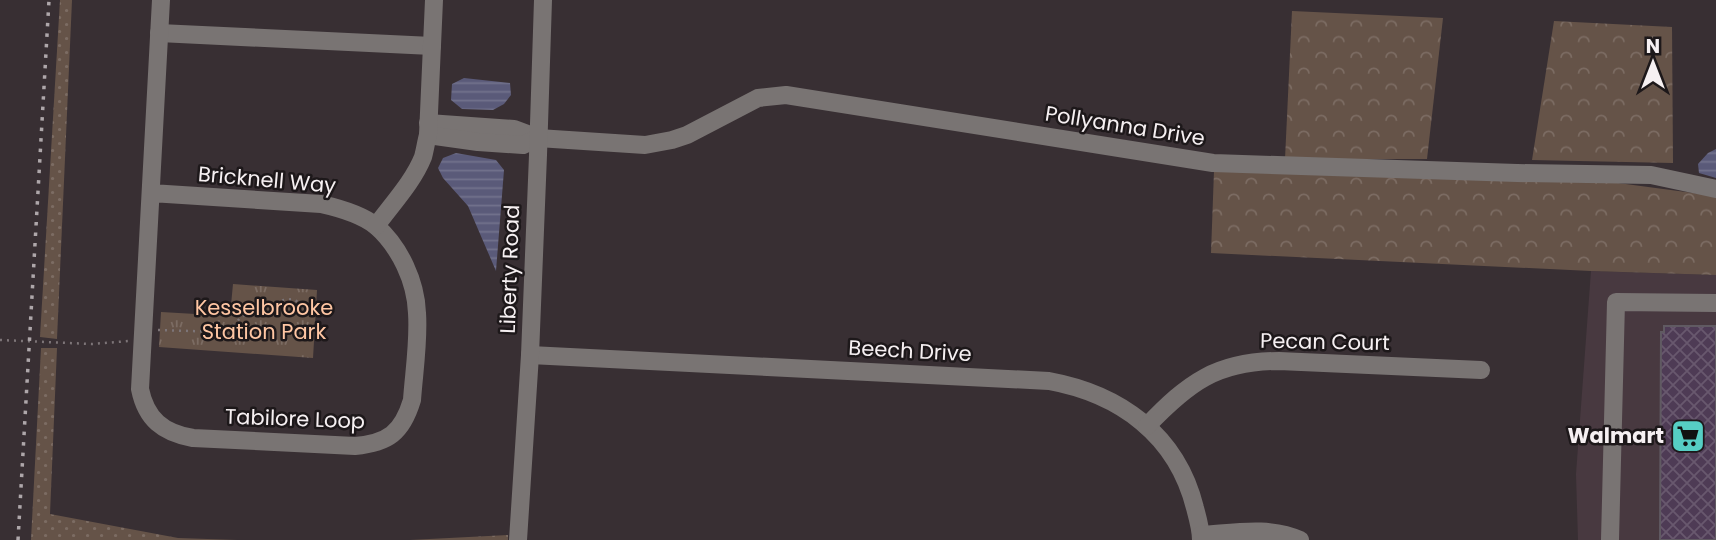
<svg xmlns="http://www.w3.org/2000/svg" width="1716" height="540" font-family="Poppins,sans-serif">
	<defs>
		<pattern id="grass-dots" width="8" height="8" patternUnits="userSpaceOnUse" patternTransform="scale(1.75)"><rect width="8" height="8" fill="#655348"/><path d="M2 2h.1M6 6h.1" fill="none" stroke="#7c6c63" stroke-width="1.8" stroke-linecap="round"/></pattern>
		<pattern id="forest-crowns" width="20" height="18" patternUnits="userSpaceOnUse" patternTransform="scale(1.75)"><rect width="20" height="18" fill="#655348"/><path d="M2 6a3 3 0 1 1 6 0M12 15a3 3 0 1 1 6 0" fill="none" stroke="#7c6c63"/></pattern>
		<pattern id="park-tufts" width="24" height="20" patternUnits="userSpaceOnUse" patternTransform="scale(1.75)"><rect width="24" height="20" fill="#655348"/><path d="M3 7l-1-3M5 7V3M7 7l1-3M15 17l-1-3M17 17v-4M19 17l1-3" fill="none" stroke="#7c6c63"/></pattern>
		<pattern id="water-rules" width="6" height="5" patternUnits="userSpaceOnUse" patternTransform="scale(1.75)"><rect width="6" height="5" fill="#5a5a79"/><path d="M0 2.5h6" fill="none" stroke="#72728c"/></pattern>
		<pattern id="building-cross-hatch" width="8" height="8" patternUnits="userSpaceOnUse" patternTransform="scale(1.75)"><rect width="8" height="8" fill="#4e3b55"/><path d="M0 0l8 8M0 8l8-8" fill="none" stroke="#68586e"/></pattern>
	</defs>
	<rect width="100%" height="100%" fill="#382f33"/>
	<polygon fill="#483940" points="1591,271 1716,275 1716,540 1578,540 1576,474"/>
	<g fill="url(#grass-dots)">
		<polygon points="60,0 72,0 57,339 40,337"/>
		<polygon points="41,348 57,348 50,514 178,538 237,540 31,540"/>
		<polygon points="508,535 508,540 410,540"/>
	</g>
	<g fill="url(#forest-crowns)">
		<polygon points="1292,11 1443,18 1427,159 1285,159"/>
		<polygon points="1554,21 1672,27 1673,163 1532,160"/>
		<polygon points="1214,171 1618,183 1716,196 1716,275 1591,271 1211,253"/>
	</g>
	<polygon fill="url(#park-tufts)" points="233,284 317,290 313,358 159,347 161,312 230,316"/>
	<g fill="url(#water-rules)">
		<polygon points="464,78 510,83 511,95 504,104 493,110 462,109 451,100 452,84"/>
		<polygon points="1716,149 1716,178 1699,173 1698,164 1708,153"/>
		<polygon points="456,153 496,160 504,170 496,271 468,206 443,178 438,168 443,158"/>
	</g>
	<polygon fill="url(#building-cross-hatch)" stroke="#605a62" stroke-width="2" points="1664,326 1716,326 1716,540 1660,540 1661,332 1664,332"/>
	<g fill="none" stroke-linecap="round" stroke-linejoin="round">
		<g stroke="#7d7578" stroke-width="2.5" stroke-dasharray="2 5" stroke-linecap="butt">
			<polyline points="158,330 223,332 234,325 241,317 284,300 293,299 298,302 299,309"/>
			<polyline points="0,340 92,344 129,341"/>
		</g>
		<g stroke="#797473" stroke-width="18">
			<polyline points="159,33 432,46"/>
			<polyline points="428,123 514,129 538,138 645,145 672,140 687,135 758,98 786,95 1213,163 1517,173 1651,175 1716,189"/>
			<polyline points="428,135 478,142 523,145 538,138"/>
			<path d="M 151,193 L 321,204 C 339,208 361,214 376,226 C 400,247 416,282 417,313 C 419,341 414,372 412,400 C 402,433 388,443 355,446 L 193,438 C 163,433 146,419 140,389 L 161,0"/>
			<path d="M 376,226 C 392,204 413,182 423,157 C 425,150 426,142 428,135 L 434,0"/>
			<path d="M 530,355 L 1049,381 C 1120,394 1177,435 1195,508 C 1198,519 1201,529 1201,540"/>
			<path d="M 1147,426 C 1188,383 1217,361 1279,361 L 1481,370"/>
			<path d="M 1201,535 C 1234,533 1269,526 1300,540"/>
			<polyline points="518,540 530,355 538,155 543,0"/>
			<polyline points="1610,540 1616,302 1716,303"/>
		</g>
		<polyline stroke="#aea7aa" stroke-width="3.5" stroke-dasharray="3.5 7" stroke-linecap="butt" points="18,540 49,0"/>
	</g>
	<defs>
		<g id="supermarket-square" transform="scale(1.75)"><rect x="-9" y="-9" width="18" height="18" rx="4" fill="#56cec4" stroke="#1d181a"/><path d="M-6-5.5h2.5l.6 2H6L4.5 2H-2.5L-4.4-4H-6ZM-1.5 3.2a1.3 1.3 0 1 0 .1 0ZM3 3.2a1.3 1.3 0 1 0 .1 0Z" fill="#111"/></g>
	</defs>
	<g fill-rule="evenodd">
		<use href="#supermarket-square" x="1688" y="436"/>
	</g>
	<g text-anchor="middle" stroke-width="5" stroke-linejoin="round" paint-order="stroke">
		<g font-size="21" fill="#f6f0f2" stroke="#1d181a">
			<text transform="translate(1125 126) rotate(9)" y="7">Pollyanna Drive</text>
			<text transform="translate(267 180) rotate(5)" y="7">Bricknell Way</text>
			<text transform="translate(510 269) rotate(-88)" y="7">Liberty Road</text>
			<text transform="translate(1325 342) rotate(1)" y="7">Pecan Court</text>
			<text transform="translate(910 351) rotate(3)" y="7">Beech Drive</text>
			<text transform="translate(295 419) rotate(2)" y="7">Tabilore Loop</text>
		</g>
		<g font-size="21" fill="#ffc6a3" stroke="#1d181a">
			<text x="264" y="315">Kesselbrooke<tspan x="264" dy="24">Station Park</tspan></text>
		</g>
		<g font-size="21" font-weight="bold" fill="#f6f0f2" stroke="#1d181a" text-anchor="end">
			<text x="1664" y="443">Walmart</text>
		</g>
	</g>
	<g transform="translate(1653 63)" stroke="#1d181a" stroke-width="5" paint-order="stroke">
	<path d="M0-5L12 26L0 18L-12 26Z" fill="#f6f0f2"/>
	<text y="-10" font-size="19" font-weight="bold" text-anchor="middle" fill="#f6f0f2">N</text>
	</g>
</svg>
